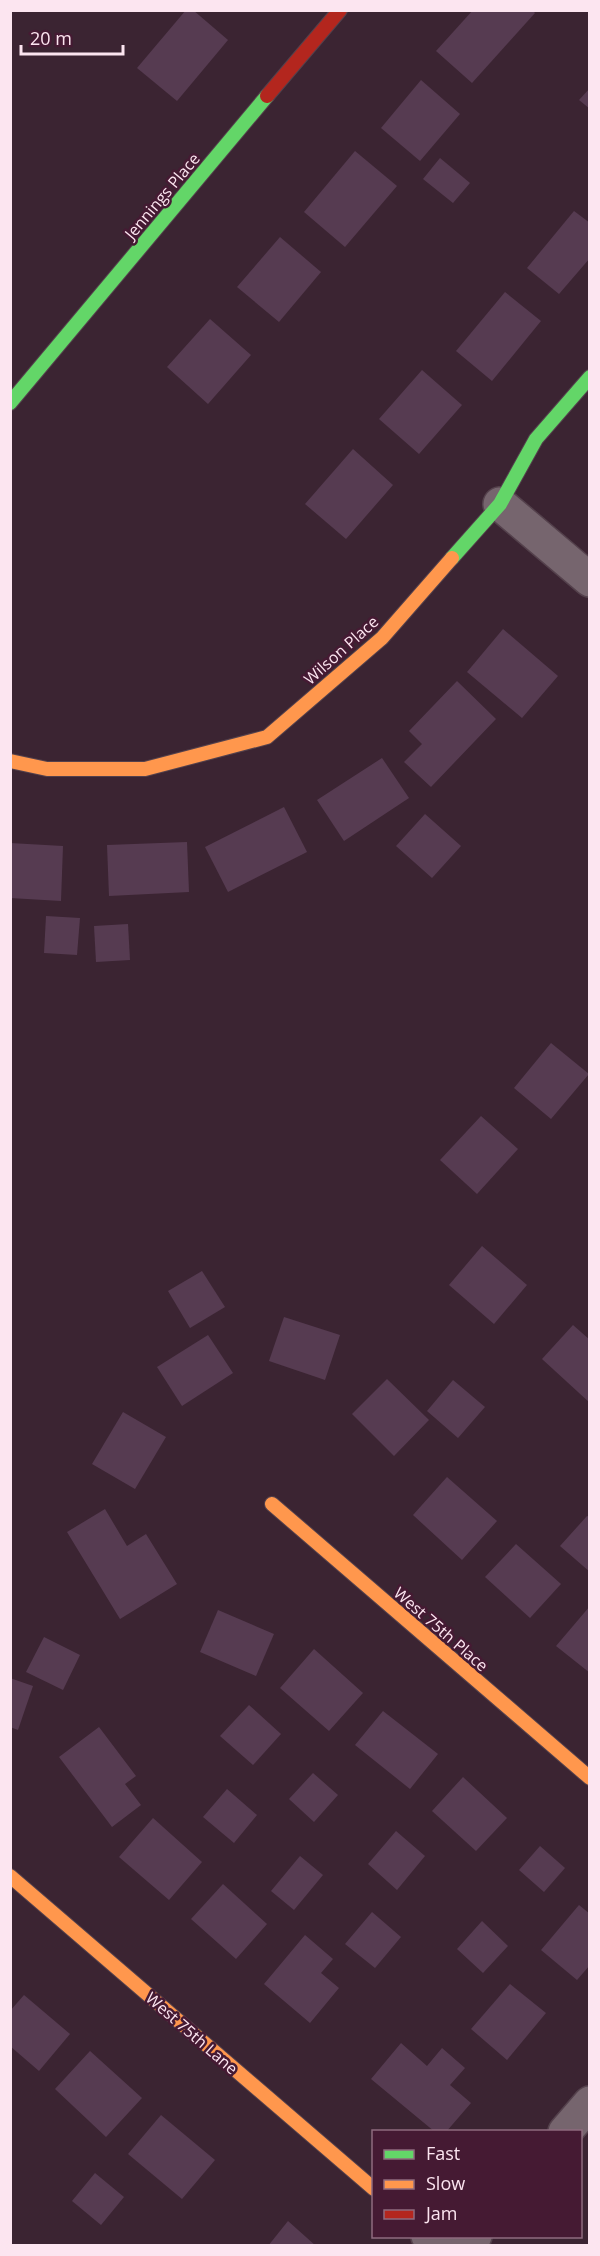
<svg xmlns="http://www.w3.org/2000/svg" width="600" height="2256" font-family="'Open Sans',sans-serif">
	<rect width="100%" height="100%" fill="#3b2432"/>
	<g fill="#563b51">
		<polygon points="186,10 193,10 228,40 177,101 137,68"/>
		<polygon points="473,10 532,10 535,13 472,83 436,51"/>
		<polygon points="421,80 460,114 420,161 381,128"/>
		<polygon points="590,88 590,109 579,100"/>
		<polygon points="355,151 397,186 345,247 304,212"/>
		<polygon points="440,158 470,183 453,203 423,179"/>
		<polygon points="574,211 590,223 590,258 559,294 527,268"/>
		<polygon points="280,237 321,272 279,322 237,287"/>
		<polygon points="505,292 541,321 492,381 456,351"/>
		<polygon points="210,319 251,355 208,404 167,367"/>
		<polygon points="422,370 462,405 419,454 379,419"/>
		<polygon points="353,449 393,485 346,539 305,504"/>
		<polygon points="503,629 558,676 522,718 467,672"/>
		<polygon points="457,681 496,719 431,787 404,762 422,744 409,731"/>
		<polygon points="382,758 409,798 344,841 317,800"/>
		<polygon points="284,807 307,852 228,892 205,847"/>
		<polygon points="425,814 461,846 432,878 396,846"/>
		<polygon points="187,842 189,892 109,896 107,845"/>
		<polygon points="10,843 63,846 61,901 10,898"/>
		<polygon points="46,916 80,918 77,955 44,953"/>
		<polygon points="128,924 130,960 96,962 94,926"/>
		<polygon points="551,1043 589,1074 551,1119 514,1088"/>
		<polygon points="481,1116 518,1149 477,1194 440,1160"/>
		<polygon points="482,1246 527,1285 494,1324 449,1285"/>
		<polygon points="202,1271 225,1307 190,1328 168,1291"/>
		<polygon points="284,1317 340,1335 325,1380 269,1361"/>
		<polygon points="573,1325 590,1340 590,1403 542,1359"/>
		<polygon points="208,1335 233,1373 182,1406 157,1367"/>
		<polygon points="387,1379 429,1420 394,1456 352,1414"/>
		<polygon points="453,1380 485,1407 458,1438 427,1411"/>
		<polygon points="123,1412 166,1437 135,1489 92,1464"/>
		<polygon points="447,1477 497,1521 462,1560 413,1515"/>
		<polygon points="105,1509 127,1546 146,1534 177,1584 120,1619 67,1532"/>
		<polygon points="587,1516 590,1517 590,1572 560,1546"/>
		<polygon points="516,1544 561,1584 530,1618 485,1577"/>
		<polygon points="590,1606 590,1673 556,1646"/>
		<polygon points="218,1610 274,1634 256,1676 200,1652"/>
		<polygon points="44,1637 80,1655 63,1690 26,1672"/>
		<polygon points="314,1649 363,1693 329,1731 280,1688"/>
		<polygon points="10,1678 33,1686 18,1730 10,1727"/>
		<polygon points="249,1705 281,1734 253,1765 220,1736"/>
		<polygon points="383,1711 438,1754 410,1789 355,1745"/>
		<polygon points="99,1727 136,1776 125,1784 141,1805 112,1827 59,1757"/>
		<polygon points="313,1773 338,1795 314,1822 289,1799"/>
		<polygon points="463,1777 507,1818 476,1851 432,1811"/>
		<polygon points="227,1789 257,1815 234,1843 203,1817"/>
		<polygon points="153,1818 202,1862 169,1900 119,1857"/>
		<polygon points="396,1831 425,1856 397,1890 368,1864"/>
		<polygon points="540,1846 565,1868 544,1892 519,1870"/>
		<polygon points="300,1856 323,1875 294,1910 271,1891"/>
		<polygon points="223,1884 267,1924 236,1959 191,1919"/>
		<polygon points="579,1905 590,1914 590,1965 577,1980 541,1950"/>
		<polygon points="372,1912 401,1937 375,1968 345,1944"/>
		<polygon points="482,1921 508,1946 483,1973 457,1949"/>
		<polygon points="305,1935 333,1959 321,1973 339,1988 310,2023 264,1984"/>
		<polygon points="510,1984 546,2013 507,2060 471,2029"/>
		<polygon points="24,1995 70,2034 39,2071 10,2046 10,2011"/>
		<polygon points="401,2043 427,2066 442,2048 465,2068 450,2085 471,2103 446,2132 435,2132 371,2079"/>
		<polygon points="90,2051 142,2098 106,2137 55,2089"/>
		<polygon points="161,2115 215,2160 182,2199 128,2154"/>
		<polygon points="95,2173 124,2197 101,2225 72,2201"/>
		<polygon points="288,2221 316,2246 268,2246"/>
	</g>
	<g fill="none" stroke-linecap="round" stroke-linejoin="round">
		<g stroke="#54414c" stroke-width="36">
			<g id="street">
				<polyline points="500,504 590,580"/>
				<polyline points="565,2132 590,2103"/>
				<polyline points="428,2236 438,2246"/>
				<polyline points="467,2246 475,2236"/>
			</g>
		</g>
		<g stroke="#54414c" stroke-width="16">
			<g id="fast">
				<polyline points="10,403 267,96"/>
				<polyline points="452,558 500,504 536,439 590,377"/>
			</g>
		</g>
		<g stroke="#54414c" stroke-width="16">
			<g id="slow">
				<polyline points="10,761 47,769 145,769 267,737 382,638 452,558"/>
				<polyline points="272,1504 590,1778"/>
				<polyline points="10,1876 374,2189"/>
			</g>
		</g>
		<g stroke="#54414c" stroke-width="16">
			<polyline id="jam" points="267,96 340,10"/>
		</g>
		<use href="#street" stroke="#76656e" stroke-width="33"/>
		<use href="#fast" stroke="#63d668" stroke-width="14"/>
		<use href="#slow" stroke="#ff974d" stroke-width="14"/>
		<use href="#jam" stroke="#b3261e" stroke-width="14"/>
	</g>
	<g text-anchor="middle" stroke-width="5" stroke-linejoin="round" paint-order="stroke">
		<g font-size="16" fill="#fce5f0" stroke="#451a33">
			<text transform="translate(162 196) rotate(-50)" y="6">Jennings Place</text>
			<text transform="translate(341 650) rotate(-42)" y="6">Wilson Place</text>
			<text transform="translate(441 1629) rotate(41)" y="6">West 75th Place</text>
			<text transform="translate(192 2033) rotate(41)" y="6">West 75th Lane</text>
		</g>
	</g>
	<rect width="600" height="2256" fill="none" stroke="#fce5f0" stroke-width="24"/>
	<rect x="372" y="2130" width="210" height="108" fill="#451a33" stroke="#8e6b7f" stroke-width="1.5"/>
	<rect x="384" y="2150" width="30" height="9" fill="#63d668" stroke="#8e6b7f" stroke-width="1.5"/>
	<text x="426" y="2160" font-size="18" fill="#fce5f0">Fast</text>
	<rect x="384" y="2180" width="30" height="9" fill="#ff974d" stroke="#8e6b7f" stroke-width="1.5"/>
	<text x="426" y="2190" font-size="18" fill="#fce5f0">Slow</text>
	<rect x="384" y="2210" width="30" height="9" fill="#b3261e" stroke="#8e6b7f" stroke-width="1.5"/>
	<text x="426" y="2220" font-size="18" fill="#fce5f0">Jam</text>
	<path d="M21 45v9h102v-9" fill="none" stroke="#fce5f0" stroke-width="3"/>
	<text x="30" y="45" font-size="18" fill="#fce5f0" stroke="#451a33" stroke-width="4.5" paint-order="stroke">20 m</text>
</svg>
